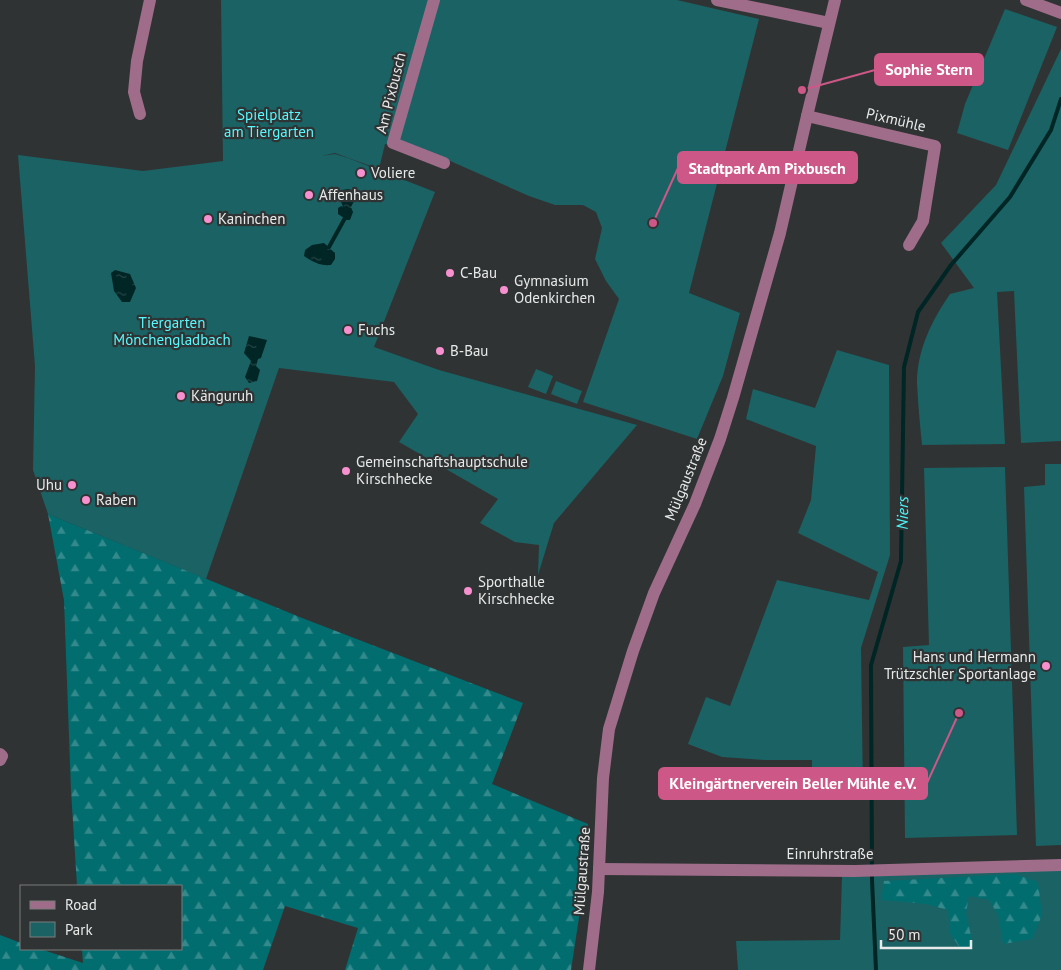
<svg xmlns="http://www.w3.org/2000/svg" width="1061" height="970" font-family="'PT Sans',sans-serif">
	<defs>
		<pattern id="forest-firs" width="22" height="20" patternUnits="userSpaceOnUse" patternTransform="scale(1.25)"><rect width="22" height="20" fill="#026d6f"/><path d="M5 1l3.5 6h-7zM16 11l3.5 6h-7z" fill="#33898b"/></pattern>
		<pattern id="water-ripples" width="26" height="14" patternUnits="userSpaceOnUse" patternTransform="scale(1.25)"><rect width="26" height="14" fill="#002525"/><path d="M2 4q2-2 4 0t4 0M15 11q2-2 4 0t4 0" fill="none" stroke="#254545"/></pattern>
	</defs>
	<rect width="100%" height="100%" fill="#303333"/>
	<g fill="#1b6264">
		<polygon points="221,0 677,0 759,19 689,293 740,313 723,376 697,439 583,402 619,299 606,281 595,259 602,228 596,212 583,205 555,205 529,196 430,152 385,144 379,169 335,153 321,156 335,154 348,158 435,192 374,347 439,370 637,425 554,523 538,575 539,545 515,542 480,523 498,499 399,442 418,414 394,382 279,368 206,579 48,514 33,470 35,366 18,155 143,171 223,161"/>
		<polygon points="1005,9 1057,27 1008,150 957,133 965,104"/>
		<path d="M 1061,49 L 1061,441 L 1021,443 L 1014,291 L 997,292 L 1005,444 L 922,445 C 920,425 918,404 917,383 C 917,350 932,320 950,294 L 974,288 L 941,243 L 996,185 Z"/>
		<polygon points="837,350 889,365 890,555 861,648 863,793 812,790 812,760 764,760 722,757 688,744 706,697 730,706 777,580 869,600 878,572 798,533 811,500 816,446 746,419 753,389 815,408"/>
		<polygon points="536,369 553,376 546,394 528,387"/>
		<polygon points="556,381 582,391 577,404 551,394"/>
		<polygon points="1045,464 1061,464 1061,845 1036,846 1024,487 1045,485"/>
		<polygon points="1005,467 1017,835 905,838 903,647 929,645 924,468"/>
		<polygon points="1061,870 1061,970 738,970 736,941 840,940 842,877"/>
	</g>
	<g fill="url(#forest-firs)">
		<polygon points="48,514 302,618 523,703 492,784 588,824 587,865 571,970 345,970 358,928 285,906 263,970 0,970 0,935 21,943 21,949 40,949 83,963 82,949 181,949 181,886 77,886 71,790 64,600"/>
		<polygon points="1016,874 1038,882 1042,915 1032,939 1003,944 998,915 989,900 969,896 966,913 973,945 961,949 950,934 948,910 926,904 881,900 884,881"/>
	</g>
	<g fill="url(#water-ripples)">
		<polygon points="349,189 356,191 361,196 356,197 351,207 353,212 350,220 347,220 338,214 338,208 341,206 343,207 340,199 337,197 342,190"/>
		<path d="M 324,243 L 335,253 L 335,259 L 331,265 C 320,266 313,262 304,256 L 305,250 L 312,245 Z"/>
		<polygon points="115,270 130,274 136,288 130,302 122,302 114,291 111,273"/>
		<polygon points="249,336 267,340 261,358 258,359 256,366 260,370 257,381 249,383 245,377 251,361 244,353"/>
	</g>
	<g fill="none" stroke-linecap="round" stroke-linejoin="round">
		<g stroke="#002525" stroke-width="4">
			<polyline points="329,247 345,218"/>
			<polyline points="876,970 872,880 871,665 901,561 904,367 918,312 951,265 1010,197 1051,130 1061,99"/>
		</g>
		<g stroke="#9f6d8a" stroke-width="12">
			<polyline points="434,0 393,143 444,163"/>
			<polyline points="717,0 829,23"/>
			<polyline points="1026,0 1061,13"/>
			<polyline points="140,114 134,92 137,61 150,0"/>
			<polyline points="807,116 935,146 923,221 909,245"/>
			<polyline points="0,754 2,756 0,760"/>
			<polyline points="599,869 855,871 1061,865"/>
			<polyline points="589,970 598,892 603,778 609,729 633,651 654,593 695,504 720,439 733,398 780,233 807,116 835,0"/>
		</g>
	</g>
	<g fill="#f790ce" stroke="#303333" stroke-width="2">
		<circle cx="361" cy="173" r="5"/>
		<circle cx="309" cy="195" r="5"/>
		<circle cx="208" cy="219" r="5"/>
		<circle cx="450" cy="273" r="5"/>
		<circle cx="504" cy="290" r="5"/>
		<circle cx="348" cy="330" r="5"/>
		<circle cx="440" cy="351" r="5"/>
		<circle cx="181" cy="396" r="5"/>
		<circle cx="346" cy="471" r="5"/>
		<circle cx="72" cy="485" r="5"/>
		<circle cx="86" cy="500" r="5"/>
		<circle cx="468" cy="591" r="5"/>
		<circle cx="1046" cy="666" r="5"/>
	</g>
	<g text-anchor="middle" stroke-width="4.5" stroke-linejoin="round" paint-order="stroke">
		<g font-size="15" fill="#e8eaea" stroke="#303333">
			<text transform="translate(391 93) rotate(-76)" y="5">Am Pixbusch</text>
			<text transform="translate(896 120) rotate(13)" y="5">Pixmühle</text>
			<text transform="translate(686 479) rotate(-68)" y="5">Mülgaustraße</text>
			<text x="830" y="859">Einruhrstraße</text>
			<text transform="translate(582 871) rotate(-86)" y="5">Mülgaustraße</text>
		</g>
		<g font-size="15" fill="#56fafe" stroke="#303333">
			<text x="269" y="120">Spielplatz<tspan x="269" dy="17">am Tiergarten</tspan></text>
			<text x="172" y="328">Tiergarten<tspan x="172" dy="17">Mönchengladbach</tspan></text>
		</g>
		<g font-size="15" fill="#e8eaea" stroke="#303333" text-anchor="start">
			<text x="371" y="178">Voliere</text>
			<text x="319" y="200">Affenhaus</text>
			<text x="218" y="224">Kaninchen</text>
			<text x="460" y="278">C-Bau</text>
			<text x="514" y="286">Gymnasium<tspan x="514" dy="17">Odenkirchen</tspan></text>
			<text x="358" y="335">Fuchs</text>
			<text x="450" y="356">B-Bau</text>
			<text x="191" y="401">Känguruh</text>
			<text x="356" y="467">Gemeinschaftshauptschule<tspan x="356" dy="17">Kirschhecke</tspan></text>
			<text x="62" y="490" text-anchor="end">Uhu</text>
			<text x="96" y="505">Raben</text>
			<text x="478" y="587">Sporthalle<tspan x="478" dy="17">Kirschhecke</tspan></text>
			<text x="1036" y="662" text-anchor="end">Hans und Hermann<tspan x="1036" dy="17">Trützschler Sportanlage</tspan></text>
		</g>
		<g font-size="16" font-style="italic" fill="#4ef4f7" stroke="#303333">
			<text transform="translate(902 513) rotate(-89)" y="6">Niers</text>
		</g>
	</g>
	<path fill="none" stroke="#cd5786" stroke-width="2" d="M802 90L875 70M653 223L678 168M959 713L927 783"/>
	<g fill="#cd5786" stroke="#303333" stroke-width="2">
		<circle cx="802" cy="90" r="5"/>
		<circle cx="653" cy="223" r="5"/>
		<circle cx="959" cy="713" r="5"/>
	</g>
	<g fill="#cd5786" stroke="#cd5786" stroke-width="2">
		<rect x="875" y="54" width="108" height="31" rx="5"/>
		<rect x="678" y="152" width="179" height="31" rx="5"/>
		<rect x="659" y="768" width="268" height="31" rx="5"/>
	</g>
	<g font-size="16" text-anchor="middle" font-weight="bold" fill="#fff">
		<text x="929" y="75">Sophie Stern</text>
		<text x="767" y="174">Stadtpark Am Pixbusch</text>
		<text x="793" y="789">Kleingärtnerverein Beller Mühle e.V.</text>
	</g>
	<rect x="20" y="885" width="162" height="65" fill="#303333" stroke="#7a7c7c"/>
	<rect x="30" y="901" width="25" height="8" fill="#9f6d8a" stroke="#7a7c7c"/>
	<text x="65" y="910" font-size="15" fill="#e8eaea">Road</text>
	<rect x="30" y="922" width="25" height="15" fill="#1b6264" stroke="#7a7c7c"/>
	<text x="65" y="935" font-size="15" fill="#e8eaea">Park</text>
	<path d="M881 940v8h90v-8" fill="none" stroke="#e8eaea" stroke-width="2.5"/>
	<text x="888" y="940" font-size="15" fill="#e8eaea" stroke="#303333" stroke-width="4" paint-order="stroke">50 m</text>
</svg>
